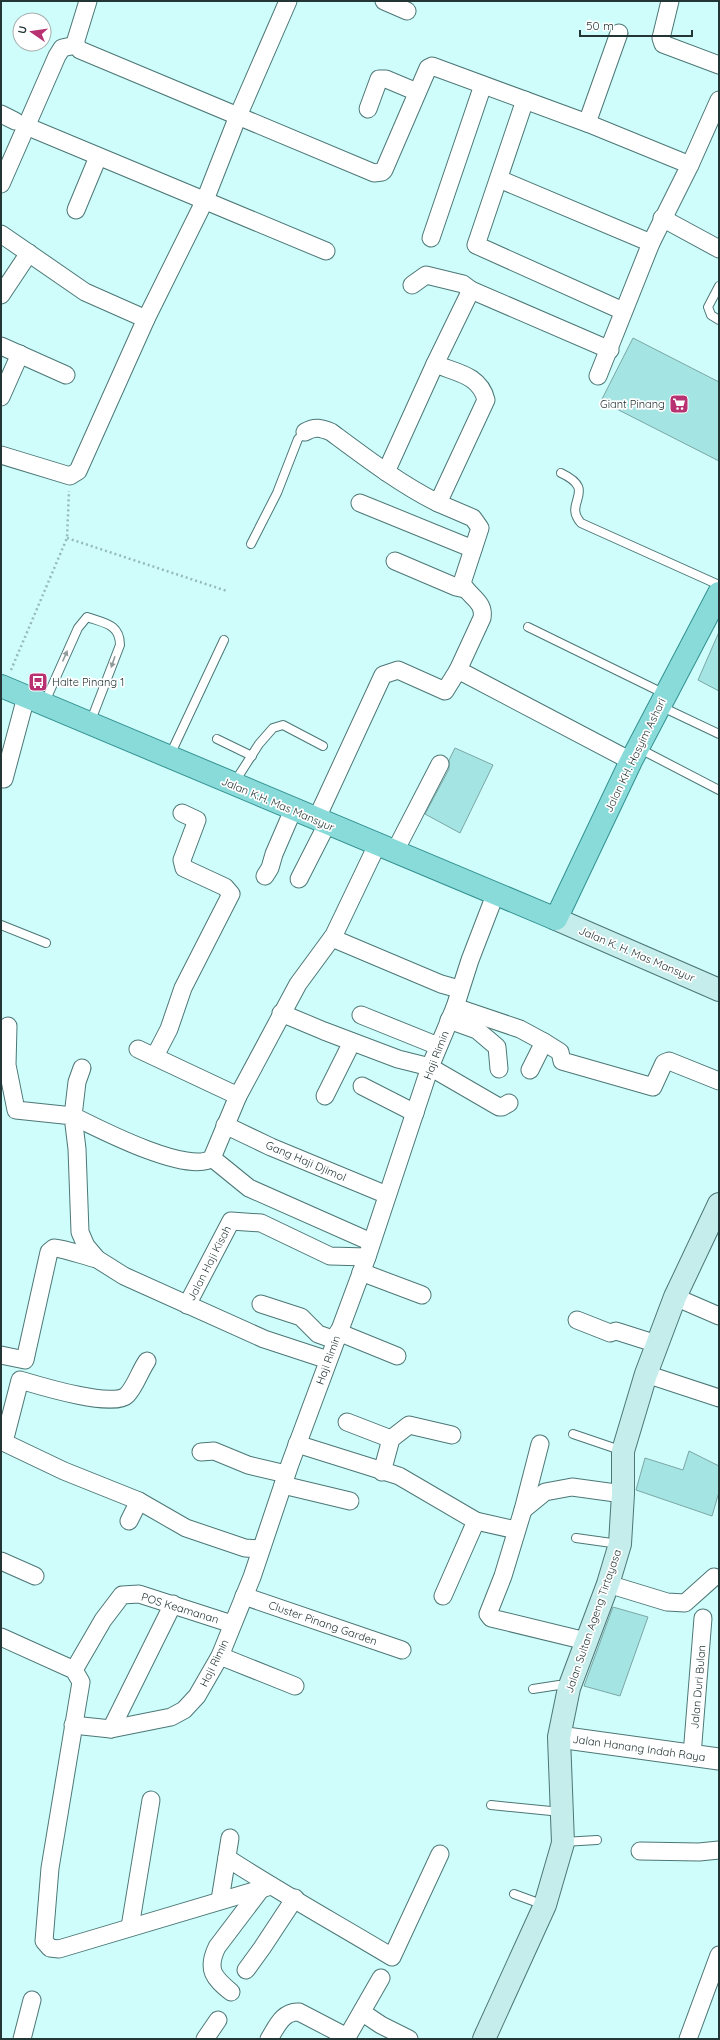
<svg xmlns="http://www.w3.org/2000/svg" width="720" height="2040" font-family="Quicksand,sans-serif">
	<rect width="100%" height="100%" fill="#cefdfb"/>
	<g fill="#a4e4e2" stroke="#7ba7a6">
		<polygon points="633,338 719,382 719,461 601,401"/>
		<polygon points="719,632 719,691 698,680"/>
		<polygon points="455,748 493,765 460,833 425,814 449,769 449,760"/>
		<polygon points="689,1451 719,1466 719,1492 712,1516 636,1490 645,1458 683,1470"/>
		<polygon points="613,1607 648,1617 620,1696 584,1686"/>
	</g>
	<g fill="none" stroke-linecap="round" stroke-linejoin="round">
		<g stroke="#4c7776" stroke-width="10">
			<g id="service">
				<polyline points="719,286 708,307 711,315 719,320"/>
				<path d="M 561,473 C 599,491 562,502 581,523 L 719,585"/>
				<polyline points="251,544 277,493 298,439 305,432"/>
				<polyline points="528,627 665,694"/>
				<path d="M 44,704 L 78,628 L 87,617 C 104,623 120,624 120,645 L 90,723"/>
				<polyline points="660,706 719,734"/>
				<polyline points="217,739 252,756"/>
				<polyline points="638,748 719,790"/>
				<polyline points="170,755 224,640"/>
				<polyline points="234,783 259,744 273,728 283,725 323,746"/>
				<polyline points="1,925 46,943"/>
				<polyline points="573,1434 623,1451"/>
				<polyline points="576,1538 619,1544"/>
				<polyline points="533,1689 559,1685 569,1688"/>
				<polyline points="491,1805 561,1812"/>
				<polyline points="563,1842 597,1840"/>
				<polyline points="514,1894 544,1905"/>
			</g>
		</g>
		<g stroke="#4c7776" stroke-width="19">
			<g id="minor">
				<polyline points="88,1 76,40 76,45 80,50 374,173 382,172 384,170 428,68 432,66 587,123 690,165"/>
				<polyline points="384,1 407,11"/>
				<polyline points="670,1 661,38 663,44 719,65"/>
				<polyline points="525,100 476,245 623,311"/>
				<polyline points="368,109 379,79 386,79 417,92"/>
				<polyline points="1,114 15,121"/>
				<polyline points="587,123 619,33"/>
				<polyline points="26,126 326,251"/>
				<polyline points="499,179 651,243"/>
				<polyline points="1,184 57,56 62,48 76,45"/>
				<polyline points="76,210 98,157"/>
				<polyline points="662,218 719,249"/>
				<polyline points="1,234 85,292 146,319"/>
				<polyline points="431,238 483,85"/>
				<polyline points="412,285 426,275 463,284 471,290 610,350"/>
				<polyline points="1,295 29,253"/>
				<polyline points="1,346 66,375"/>
				<polyline points="598,376 651,243 690,165 719,100"/>
				<polyline points="1,397 20,354"/>
				<path d="M 305,432 C 315,426 321,428 331,432 C 366,458 400,484 438,503 L 486,400 C 480,375 457,373 435,364 L 471,290"/>
				<polyline points="1,455 70,476 78,471 146,319 205,200 238,116 288,1"/>
				<polyline points="386,472 435,364"/>
				<polyline points="360,503 473,549"/>
				<polyline points="395,561 456,587 465,589"/>
				<polyline points="458,670 631,761"/>
				<polyline points="4,779 26,697"/>
				<path d="M 316,820 L 383,675 L 398,670 L 445,691 L 458,670 L 482,618 C 485,601 469,597 462,583 L 480,528 L 473,518 L 438,503"/>
				<polyline points="394,853 440,764"/>
				<polyline points="265,876 270,868 274,854 293,810"/>
				<polyline points="299,879 327,824"/>
				<polyline points="332,938 441,984 459,989"/>
				<polyline points="455,1007 520,1029 544,1042 530,1070"/>
				<polyline points="281,1013 324,1031 398,1059 430,1067 499,1107 502,1107 509,1103"/>
				<polyline points="361,1015 438,1046"/>
				<polyline points="449,1020 477,1030 497,1047 499,1069"/>
				<polyline points="8,1026 7,1065 16,1110 73,1116 77,1149 80,1232 86,1246 97,1259 124,1276 264,1339 328,1360"/>
				<polyline points="544,1042 560,1052 562,1061 653,1087 664,1063 669,1061 719,1081"/>
				<polyline points="138,1049 238,1096 298,984 334,935 377,845"/>
				<polyline points="155,1056 169,1029 183,988 231,894 225,887 184,868 182,860 197,820 182,813"/>
				<path d="M 82,1068 L 77,1082 L 73,1116 C 97,1128 190,1176 212,1158 L 238,1096"/>
				<polyline points="362,1086 415,1113"/>
				<polyline points="325,1096 352,1042"/>
				<polyline points="225,1125 271,1147 387,1195"/>
				<polyline points="212,1158 249,1188 371,1242"/>
				<polyline points="361,1272 422,1295"/>
				<polyline points="675,1297 719,1316"/>
				<polyline points="261,1304 301,1317 318,1334 335,1340"/>
				<polyline points="187,1305 231,1221 261,1223 330,1256 367,1257"/>
				<polyline points="577,1320 610,1333 616,1331 657,1344"/>
				<polyline points="338,1332 397,1356"/>
				<path d="M 1,1355 L 25,1360 L 49,1252 L 54,1248 C 66,1249 84,1256 97,1259"/>
				<polyline points="646,1374 719,1398"/>
				<polyline points="347,1422 391,1439"/>
				<polyline points="1,1441 64,1471 139,1501 186,1528 245,1548 261,1549"/>
				<path d="M 4,1442 L 20,1380 C 37,1385 114,1409 127,1395 C 135,1387 140,1371 147,1361"/>
				<polyline points="297,1444 399,1476 476,1521 516,1530"/>
				<polyline points="540,1444 523,1510 503,1576 488,1614 491,1618 586,1641"/>
				<polyline points="201,1452 214,1451 248,1465 286,1474"/>
				<polyline points="382,1472 391,1439 409,1425 452,1435"/>
				<polyline points="283,1485 350,1501"/>
				<polyline points="523,1510 545,1492 572,1487 623,1494"/>
				<polyline points="129,1521 139,1501"/>
				<polyline points="1,1561 35,1576"/>
				<polyline points="608,1584 667,1602 685,1603 714,1577"/>
				<polyline points="244,1596 402,1650"/>
				<polyline points="443,1596 476,1521"/>
				<polyline points="1,1637 74,1670 81,1682 50,1868 44,1941 50,1948 59,1949 271,1886"/>
				<polyline points="220,1656 295,1686"/>
				<polyline points="74,1670 103,1620 122,1595 139,1594 232,1624"/>
				<polyline points="73,1725 111,1729 171,1717 184,1710 197,1696 220,1656 252,1577 290,1464 367,1257 430,1067 455,1007 470,960 495,895"/>
				<polyline points="111,1729 173,1604"/>
				<polyline points="692,1755 703,1618"/>
				<polyline points="640,1851 699,1852 719,1850"/>
				<path d="M 227,1858 C 281,1893 337,1924 392,1957 L 440,1854"/>
				<polyline points="220,1900 230,1838"/>
				<polyline points="130,1927 151,1800"/>
				<polyline points="246,1970 262,1948 295,1898"/>
				<path d="M 231,1992 C 214,1978 206,1970 217,1947 L 261,1889"/>
				<polyline points="363,2013 381,2025 409,2039"/>
				<polyline points="22,2039 32,2000"/>
				<polyline points="205,2039 218,2020"/>
				<path d="M 269,2039 C 277,2026 283,2011 299,2012 L 347,2037"/>
				<polyline points="346,2039 381,1978"/>
				<polyline points="688,2039 719,1955"/>
			</g>
		</g>
		<g stroke="#4c7776" stroke-width="23">
			<polyline id="tertiary" points="559,1737 719,1759"/>
		</g>
		<g stroke="#4c7776" stroke-width="24">
			<g id="secondary">
				<polyline points="556,919 719,990"/>
				<polyline points="484,2039 545,1905 563,1843 559,1737 569,1688 608,1584 620,1544 623,1494 623,1451 646,1374 675,1297 719,1204"/>
			</g>
		</g>
		<g stroke="#339190" stroke-width="24">
			<polyline id="primary" points="1,686 556,919 631,761 719,593"/>
		</g>
		<g stroke="#95bab8" stroke-width="2.5" stroke-dasharray="2 3" stroke-linecap="butt">
			<polyline points="67,538 227,591"/>
			<polyline points="11,670 67,538 69,491"/>
		</g>
		<use href="#service" stroke="#fff" stroke-width="8"/>
		<use href="#minor" stroke="#fff" stroke-width="17"/>
		<use href="#tertiary" stroke="#fff" stroke-width="21"/>
		<use href="#secondary" stroke="#c4edec" stroke-width="22"/>
		<use href="#primary" stroke="#89dbda" stroke-width="22"/>
	</g>
	<defs><path id="oneway-solid" d="M-6-.8H1V-3.2L6.5 0L1 3.2V.8H-6Z"/></defs>
	<g fill="#919a9a">
		<use href="#oneway-solid" transform="translate(65 656) rotate(-66)"/>
		<use href="#oneway-solid" transform="translate(113 662) rotate(109)"/>
	</g>
	<defs>
		<g id="supermarket-square" transform="scale(1)"><rect x="-9" y="-9" width="18" height="18" rx="4" fill="#b83171" stroke="#fff"/><path d="M-6-5.5h2.5l.6 2H6L4.5 2H-2.5L-4.4-4H-6ZM-1.5 3.2a1.3 1.3 0 1 0 .1 0ZM3 3.2a1.3 1.3 0 1 0 .1 0Z" fill="#fff"/></g>
		<g id="bus-square" transform="scale(1)"><rect x="-9" y="-9" width="18" height="18" rx="4" fill="#b83171" stroke="#fff"/><path d="M-5-6H5V4H4V6H2V4H-2V6H-4V4H-5ZM-3.5-4V0h7V-4ZM-3.5 1.2v1.5H-2V1.2ZM2 1.2v1.5H3.5V1.2Z" fill="#fff"/></g>
	</defs>
	<g fill-rule="evenodd">
		<use href="#supermarket-square" x="679" y="404"/>
		<use href="#bus-square" x="38" y="682"/>
	</g>
	<g text-anchor="middle" stroke-width="3.5" stroke-linejoin="round" paint-order="stroke">
		<g font-size="11" fill="#233534" stroke="#fff" text-anchor="end">
			<text x="665" y="408">Giant Pinang</text>
			<text x="52" y="686" text-anchor="start">Halte Pinang 1</text>
		</g>
		<g font-size="11" fill="#233534" stroke="#fff">
			<text transform="translate(635 755) rotate(-64)" y="4">Jalan KH. Hasyim Ashari</text>
			<text transform="translate(278 804) rotate(23)" y="4">Jalan K.H. Mas Mansyur</text>
			<text transform="translate(637 954) rotate(23)" y="4">Jalan K. H. Mas Mansyur</text>
			<text transform="translate(436 1055) rotate(-69)" y="4">Haji Rimin</text>
			<text transform="translate(306 1161) rotate(23)" y="4">Gang Haji Djimol</text>
			<text transform="translate(209 1263) rotate(-63)" y="4">Jalan Haji Kisah</text>
			<text transform="translate(328 1360) rotate(-70)" y="4">Haji Rimin</text>
			<text transform="translate(180 1608) rotate(17)" y="4">POS Keamanan</text>
			<text transform="translate(593 1621) rotate(-71)" y="4">Jalan Sultan Ageng Tirtayasa</text>
			<text transform="translate(323 1623) rotate(19)" y="4">Cluster Pinang Garden</text>
			<text transform="translate(214 1663) rotate(-64)" y="4">Haji Rimin</text>
			<text transform="translate(698 1687) rotate(-85)" y="4">Jalan Duri Bulan</text>
			<text transform="translate(639 1748) rotate(8)" y="4">Jalan Hanang Indah Raya</text>
		</g>
	</g>
	<rect width="720" height="2040" fill="none" stroke="#233534" stroke-width="4"/>
	<g transform="translate(32 32) rotate(283)"><circle r="19" fill="#ffffff" stroke="#a7aeae"/>
	<path d="M0-3L7 15L0 10L-7 15Z" fill="#b83171"/>
	<text y="-6" font-size="11" font-weight="bold" text-anchor="middle" fill="#233534">U</text>
	</g>
	<path d="M580 30v6h112v-6" fill="none" stroke="#233534" stroke-width="2"/>
	<text x="586" y="30" font-size="12" fill="#233534" stroke="#ffffff" stroke-width="3" paint-order="stroke">50 m</text>
</svg>
